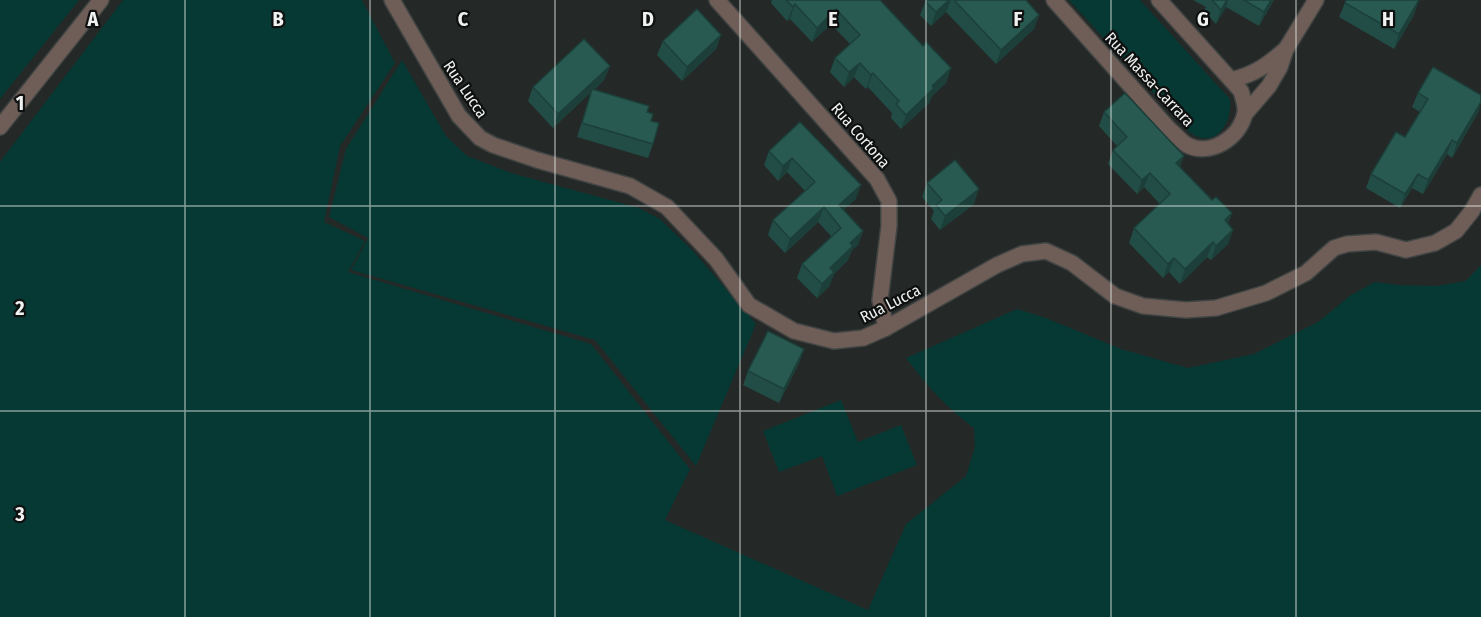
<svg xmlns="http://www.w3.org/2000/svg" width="1481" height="617" font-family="'Fira Sans Condensed',sans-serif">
	<rect width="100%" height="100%" fill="#242827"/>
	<g fill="#063933">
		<polygon points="0,0 79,0 0,99"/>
		<path d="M 123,0 L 362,0 L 395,63 L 340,146 L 324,222 L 365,241 L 348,272 L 591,344 L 690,469 L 665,520 L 868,610 L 906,524 L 966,476 L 975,447 L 974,428 C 945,406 928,387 906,358 L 1017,309 L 1046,318 L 1121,349 L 1188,368 L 1254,354 L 1318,322 L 1351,295 L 1375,282 L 1399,285 L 1436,286 L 1466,281 L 1481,265 L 1481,617 L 0,617 L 0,162 Z"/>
		<path d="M 1069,0 L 1140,0 L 1230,99 C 1233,123 1215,151 1189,132 Z"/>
		<polygon points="402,60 446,136 467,156 511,173 639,208 660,219 693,251 756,324 696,466 595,340 351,270 368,238 329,217 346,149"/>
		<polygon points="841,400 858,442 901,425 917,465 837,496 822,456 779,472 763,431"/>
	</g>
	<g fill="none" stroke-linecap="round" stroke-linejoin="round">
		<g stroke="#404443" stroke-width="18">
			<g id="minor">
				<polyline points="392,0 459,116 480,138 493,145 537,160 630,186 667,207 716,259 749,305 794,331 834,341 863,338 886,328 997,265 1022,254 1046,251 1072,263 1115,296 1143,306 1186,310 1216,308 1266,293 1306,273 1334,248 1347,244 1376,242 1406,250 1435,243 1456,231 1472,211 1481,195"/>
				<polyline points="717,0 877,179 889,201 889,226 880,300 886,328"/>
				<path d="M 1054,0 L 1169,129 C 1175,134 1181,141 1187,145 C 1210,157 1240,138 1245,113 C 1246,106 1243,98 1241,91 L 1159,0"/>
				<path d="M 1231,80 C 1256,74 1267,65 1286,49"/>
				<polyline points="1245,114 1269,86 1280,67 1286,49 1316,0"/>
				<polyline points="0,127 101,0"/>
			</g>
		</g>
		<use href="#minor" stroke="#6f5e57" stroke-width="15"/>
	</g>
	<g fill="#224d47">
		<polygon points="772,0 880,0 923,46 951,68 946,83 932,96 929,103 901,129 891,118 892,113 868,87 866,89 854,77 844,87 830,72 835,58 850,44 831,24 812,42 790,19 787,21 771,3"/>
		<polygon points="926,0 1026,0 1039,15 1034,29 996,64 946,12 931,26 920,15"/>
		<polygon points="1193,0 1274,0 1259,26 1226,7 1216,24 1204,11 1206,7"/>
		<polygon points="1345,3 1414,15 1394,49 1339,17"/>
		<polygon points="721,35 716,49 682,81 657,55 663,41"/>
		<polygon points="610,66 604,80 594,90 647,112 651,121 653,144 648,158 577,137 591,92 553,128 528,101 533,87"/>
		<polygon points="1418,93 1479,111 1452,158 1447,154 1423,194 1412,188 1400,208 1366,188 1371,174 1405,137 1420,112 1412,107"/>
		<polygon points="1104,112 1180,167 1212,200 1232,213 1228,224 1233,230 1228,244 1211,260 1207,257 1180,284 1169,272 1163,278 1129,243 1134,228 1160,204 1144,187 1137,194 1108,164 1113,150 1117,146 1099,126"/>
		<polygon points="800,122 856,199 843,210 863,231 858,245 852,250 848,260 834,274 829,287 817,298 797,278 802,264 832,237 818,222 785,253 768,235 773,220 805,191 787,172 778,181 764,165 769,151"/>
		<polygon points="927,183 974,204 940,230 931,219 934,211 922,197"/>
		<polygon points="804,349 799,363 779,403 743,385 748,371"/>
	</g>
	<g fill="#1c3f39">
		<polygon points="949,0 951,0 946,12 931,26 936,12"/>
		<polygon points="1227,0 1228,0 1226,7 1216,24 1221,10"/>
		<polygon points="1271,0 1274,0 1259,26 1264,12"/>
		<polygon points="1419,0 1414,15 1394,49 1399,34"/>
		<polygon points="795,4 790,19 787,21 793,7"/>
		<polygon points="836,9 831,24 812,42 817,28"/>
		<polygon points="1039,15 1034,29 996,64 1001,50"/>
		<polygon points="721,35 716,49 682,81 687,67"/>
		<polygon points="860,63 854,77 844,87 849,72"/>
		<polygon points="610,66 604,80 553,128 558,114"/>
		<polygon points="951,68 946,83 932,96 929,103 901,129 906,115 932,86"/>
		<polygon points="873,73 868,87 866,89 871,75"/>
		<polygon points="1481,102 1479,111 1452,158 1457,143"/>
		<polygon points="1452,140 1447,154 1423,194 1428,180"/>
		<polygon points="1184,156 1179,170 1176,163"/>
		<polygon points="792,158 787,172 778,181 783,166"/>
		<polygon points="1150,173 1144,187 1137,194 1142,180"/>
		<polygon points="1418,174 1412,188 1400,208 1405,194"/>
		<polygon points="861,185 856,199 833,219 839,205"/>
		<polygon points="979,189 974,204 940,230 945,216"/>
		<polygon points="824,207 818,222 785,253 790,239"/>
		<polygon points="1232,213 1227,227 1225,220"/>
		<polygon points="1233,230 1228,244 1211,260 1216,246"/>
		<polygon points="863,231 858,245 852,250 848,260 834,274 829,287 817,298 822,284 830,268 850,243"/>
		<polygon points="1213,242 1207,257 1180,284 1185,269"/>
		<polygon points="1174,258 1169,272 1163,278 1168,264"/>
		<polygon points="804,349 799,363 779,403 784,389"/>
	</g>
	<g fill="#285a52" stroke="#1c3f39" stroke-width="1.5">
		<polygon points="786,0 880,0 923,46 926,42 951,68 932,86 934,88 906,115 896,104 899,101 873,73 871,75 860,63 849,72 835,58 860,35 836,9 817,28 795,4 793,7"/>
		<polygon points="926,0 949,0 936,12 925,1"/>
		<polygon points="954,0 1026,0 1039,15 1001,50"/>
		<polygon points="1212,0 1227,0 1221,10"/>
		<polygon points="1244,0 1271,0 1264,12"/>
		<polygon points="1346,0 1419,0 1399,34 1345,3"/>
		<polygon points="697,9 721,35 687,67 663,41"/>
		<polygon points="584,39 610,66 558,114 533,87"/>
		<polygon points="1433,67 1481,95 1481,102 1457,143 1452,140 1428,180 1418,174 1405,194 1371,174 1396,132 1405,137 1428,99 1418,93"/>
		<polygon points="592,89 649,106 647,112 653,114 651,121 659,123 653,144 582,123"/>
		<polygon points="1125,93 1184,156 1176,163 1212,200 1216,197 1232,213 1225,220 1233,230 1216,246 1213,242 1185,269 1174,258 1168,264 1134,228 1170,194 1150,173 1142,180 1113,150 1127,137 1104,112"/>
		<polygon points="800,122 861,185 839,205 863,231 850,243 853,246 830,268 834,272 822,284 802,264 841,228 824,207 790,239 773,220 815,182 792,158 783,166 769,151"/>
		<polygon points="955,160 979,189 945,216 936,205 942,200 927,183"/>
		<polygon points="768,331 804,349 784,389 748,371"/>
	</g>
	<path fill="none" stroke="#eff2f1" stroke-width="1.5" stroke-opacity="0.55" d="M 185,0 L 185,617M 370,0 L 370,617M 555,0 L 555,617M 740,0 L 740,617M 926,0 L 926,617M 1111,0 L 1111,617M 1296,0 L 1296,617M 0,206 L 1481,206M 0,411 L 1481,411"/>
	<g text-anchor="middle" stroke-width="4.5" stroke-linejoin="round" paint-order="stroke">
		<g font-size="16" fill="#eff2f1" stroke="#0f1010">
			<text transform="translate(1150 79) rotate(47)" y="6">Rua Massa-Carrara</text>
			<text transform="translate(466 89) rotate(56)" y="6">Rua Lucca</text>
			<text transform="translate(861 135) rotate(49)" y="6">Rua Cortona</text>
			<text transform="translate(890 303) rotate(-27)" y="6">Rua Lucca</text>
		</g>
	</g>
	<g font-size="20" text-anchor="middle" font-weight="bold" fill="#eff2f1" stroke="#0f1010" stroke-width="4.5" stroke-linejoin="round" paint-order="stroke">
		<text x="93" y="26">A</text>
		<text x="278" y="26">B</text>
		<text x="463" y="26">C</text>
		<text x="648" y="26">D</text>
		<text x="833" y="26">E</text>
		<text x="1018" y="26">F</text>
		<text x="1203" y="26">G</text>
		<text x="1388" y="26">H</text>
		<text x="20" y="110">1</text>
		<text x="20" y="315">2</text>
		<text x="20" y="521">3</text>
	</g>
</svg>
